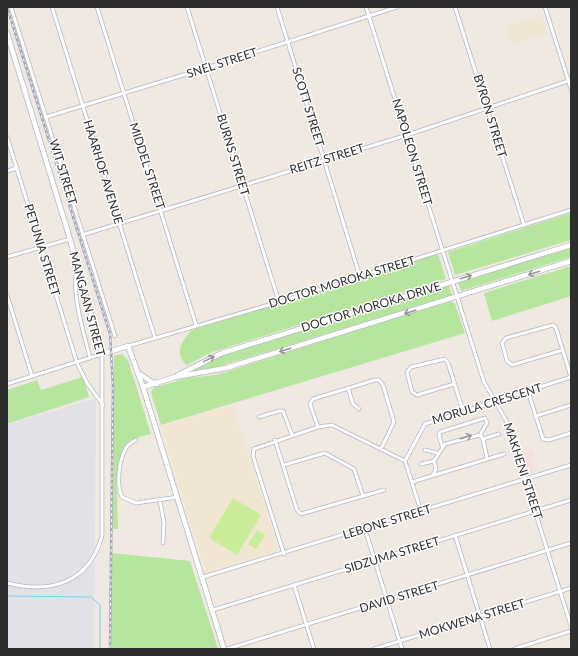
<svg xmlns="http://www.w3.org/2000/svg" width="578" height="656" font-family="Lato,sans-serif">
	<rect width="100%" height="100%" fill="#efe9e1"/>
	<polygon fill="#e3e1e8" points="96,398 94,649 7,649 7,425"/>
	<g fill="#f0e6d1">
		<polygon points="541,16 547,34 512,44 507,26"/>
		<polygon points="233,405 278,548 277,551 206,572 161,426"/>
	</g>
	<polygon fill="#f5dfe0" points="532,450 535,457 532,458 536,471 531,472 528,471 522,453"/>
	<g fill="#b6e59e">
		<polygon points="571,213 571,240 455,275 448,252"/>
		<polygon points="571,248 571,257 461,291 458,283"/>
		<path d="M 438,254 L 446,279 L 212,352 L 187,365 C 173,354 182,340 192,330 Z"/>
		<polygon points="571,266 571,296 492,321 484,293"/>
		<polygon points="449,285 452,295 217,367 190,371 215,358"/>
		<polygon points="449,301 455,304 465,333 161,425 151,393 153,388 187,378 216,375"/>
		<path d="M 122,354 L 128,360 L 151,434 C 143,436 133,438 127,443 C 113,457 118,510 118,529 L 113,529 L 114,356 Z"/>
		<polygon points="83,377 89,397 7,424 7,390 37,380 41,390"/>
		<polygon points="112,553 190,561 218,649 111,649"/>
	</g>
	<g fill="#c9ec9a">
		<polygon points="233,498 261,515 237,555 209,538"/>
		<polygon points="257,530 265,535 256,549 248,544"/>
	</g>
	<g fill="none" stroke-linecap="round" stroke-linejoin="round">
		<polyline stroke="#75cff0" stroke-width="1" points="7,596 91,597 100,605 100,649"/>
		<g stroke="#b4b7c1" stroke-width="4.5">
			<g id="street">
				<polyline points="11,7 115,336"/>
				<polyline points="52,7 155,338"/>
				<polyline points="97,7 196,325"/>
				<polyline points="187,7 279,302"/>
				<polyline points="277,7 360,277"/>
				<polyline points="366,7 484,382 507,422 571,626"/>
				<polyline points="455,7 524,225"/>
				<polyline points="545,7 571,89"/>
				<polyline points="46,117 206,68 397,7"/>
				<polyline points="7,137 77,363 87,383 103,405"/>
				<polyline points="7,171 17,168"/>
				<polyline points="82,235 407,135 571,80"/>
				<polyline points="7,257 70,239"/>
				<path d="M 77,268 C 71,294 84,333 90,358"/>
				<polyline points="7,295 32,376"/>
				<polyline points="128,346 279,302 571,210"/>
				<polyline points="563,350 512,365 507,361 502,343 506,338 553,325 556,328 571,377"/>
				<path d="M 7,384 L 102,354 L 102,536 C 89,583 51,594 7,583"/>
				<polyline points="454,384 417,395 412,392 407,372 411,367 445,359 448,363 463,411"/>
				<polyline points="348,388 353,404 359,409"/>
				<polyline points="528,391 543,439 549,440 571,433"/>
				<polyline points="536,416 571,405"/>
				<polyline points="259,417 279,411 283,411 292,435"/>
				<polyline points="318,427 310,404 313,399 375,380 379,380 383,385 394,422 381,449"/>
				<polyline points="483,439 499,434"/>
				<path d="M 136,440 C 132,442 127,445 125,450 C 119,461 116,486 122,497 L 136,503 L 178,497"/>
				<polyline points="275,440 297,510 301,514 384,490"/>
				<polyline points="442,446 439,435 440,432 485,418 487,423 480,435"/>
				<polyline points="425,450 438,453"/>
				<polyline points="421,464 434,461"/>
				<polyline points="284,465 325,453 354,469 363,496"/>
				<polyline points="433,475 436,469 434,461 445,444 480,435 483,439 487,458"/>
				<polyline points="412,482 504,454"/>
				<polyline points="160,501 164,523 163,543"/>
				<polyline points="421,511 405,461 425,424 571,377"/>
				<polyline points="365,529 402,649"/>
				<polyline points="455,535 490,649"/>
				<polyline points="284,554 253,456 254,449 318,427 332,425 405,461"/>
				<polyline points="203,577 571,465"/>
				<polyline points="294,585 314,649"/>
				<polyline points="213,610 571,500"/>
				<polyline points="227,649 571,543"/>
				<polyline points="374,649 571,588"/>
				<polyline points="514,649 571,631"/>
			</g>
		</g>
		<g stroke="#b4b7c1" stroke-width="6">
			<g id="secondary">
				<polyline points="7,33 70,239 102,354 128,346 143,387 224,649"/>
				<polyline points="140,374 150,381 157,384"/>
				<polyline points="178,375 222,353 571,245"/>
				<polyline points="143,387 175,377 226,368 571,261"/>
			</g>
		</g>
		<use href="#street" stroke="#fff" stroke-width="3"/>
		<use href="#secondary" stroke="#fff" stroke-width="4.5"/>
		<g stroke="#a3a6b8" stroke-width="2.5">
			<polyline id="rail" points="7,7 110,334 113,386 110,649"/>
		</g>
		<use href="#rail" stroke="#fff" stroke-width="1" stroke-dasharray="3" stroke-linecap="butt"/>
	</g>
	<defs><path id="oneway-shaft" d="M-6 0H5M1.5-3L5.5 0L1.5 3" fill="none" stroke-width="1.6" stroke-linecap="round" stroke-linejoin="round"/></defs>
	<g stroke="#969696">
		<use href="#oneway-shaft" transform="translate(534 273) rotate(162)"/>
		<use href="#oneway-shaft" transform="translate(466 277) rotate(-17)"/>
		<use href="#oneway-shaft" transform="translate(410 312) rotate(163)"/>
		<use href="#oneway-shaft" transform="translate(285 350) rotate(163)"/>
		<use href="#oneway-shaft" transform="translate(209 359) rotate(-26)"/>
		<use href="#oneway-shaft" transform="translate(466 437) rotate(-17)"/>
	</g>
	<g text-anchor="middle" stroke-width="3" stroke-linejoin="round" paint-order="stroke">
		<g font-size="12" fill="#2e2e2e" stroke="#fff">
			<text transform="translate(222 63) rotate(-18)" y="4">SNEL STREET</text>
			<text transform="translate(308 107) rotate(73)" y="4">SCOTT STREET</text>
			<text transform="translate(490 116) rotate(73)" y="4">BYRON STREET</text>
			<text transform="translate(412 152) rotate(73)" y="4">NAPOLEON STREET</text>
			<text transform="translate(233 155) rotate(73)" y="4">BURNS STREET</text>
			<text transform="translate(327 159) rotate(-17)" y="4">REITZ STREET</text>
			<text transform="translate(147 166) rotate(72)" y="4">MIDDEL STREET</text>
			<text transform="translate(63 172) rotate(73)" y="4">WIT STREET</text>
			<text transform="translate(103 172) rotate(73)" y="4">HAARHOF AVENUE</text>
			<text transform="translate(42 250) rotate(73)" y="4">PETUNIA STREET</text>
			<text transform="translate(342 282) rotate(-17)" y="4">DOCTOR MOROKA STREET</text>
			<text transform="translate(87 304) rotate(75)" y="4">MANGAAN STREET</text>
			<text transform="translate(371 307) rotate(-17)" y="4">DOCTOR MOROKA DRIVE</text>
			<text transform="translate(487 404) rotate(-17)" y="4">MORULA CRESCENT</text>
			<text transform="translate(523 471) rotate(72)" y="4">MAKHENI STREET</text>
			<text transform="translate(387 522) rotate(-17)" y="4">LEBONE STREET</text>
			<text transform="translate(392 555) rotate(-17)" y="4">SIDZUMA STREET</text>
			<text transform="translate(399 597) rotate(-17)" y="4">DAVID STREET</text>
			<text transform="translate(472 619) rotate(-17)" y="4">MOKWENA STREET</text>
		</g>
	</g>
	<rect width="578" height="656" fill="none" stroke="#2e2e2e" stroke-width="16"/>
</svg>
